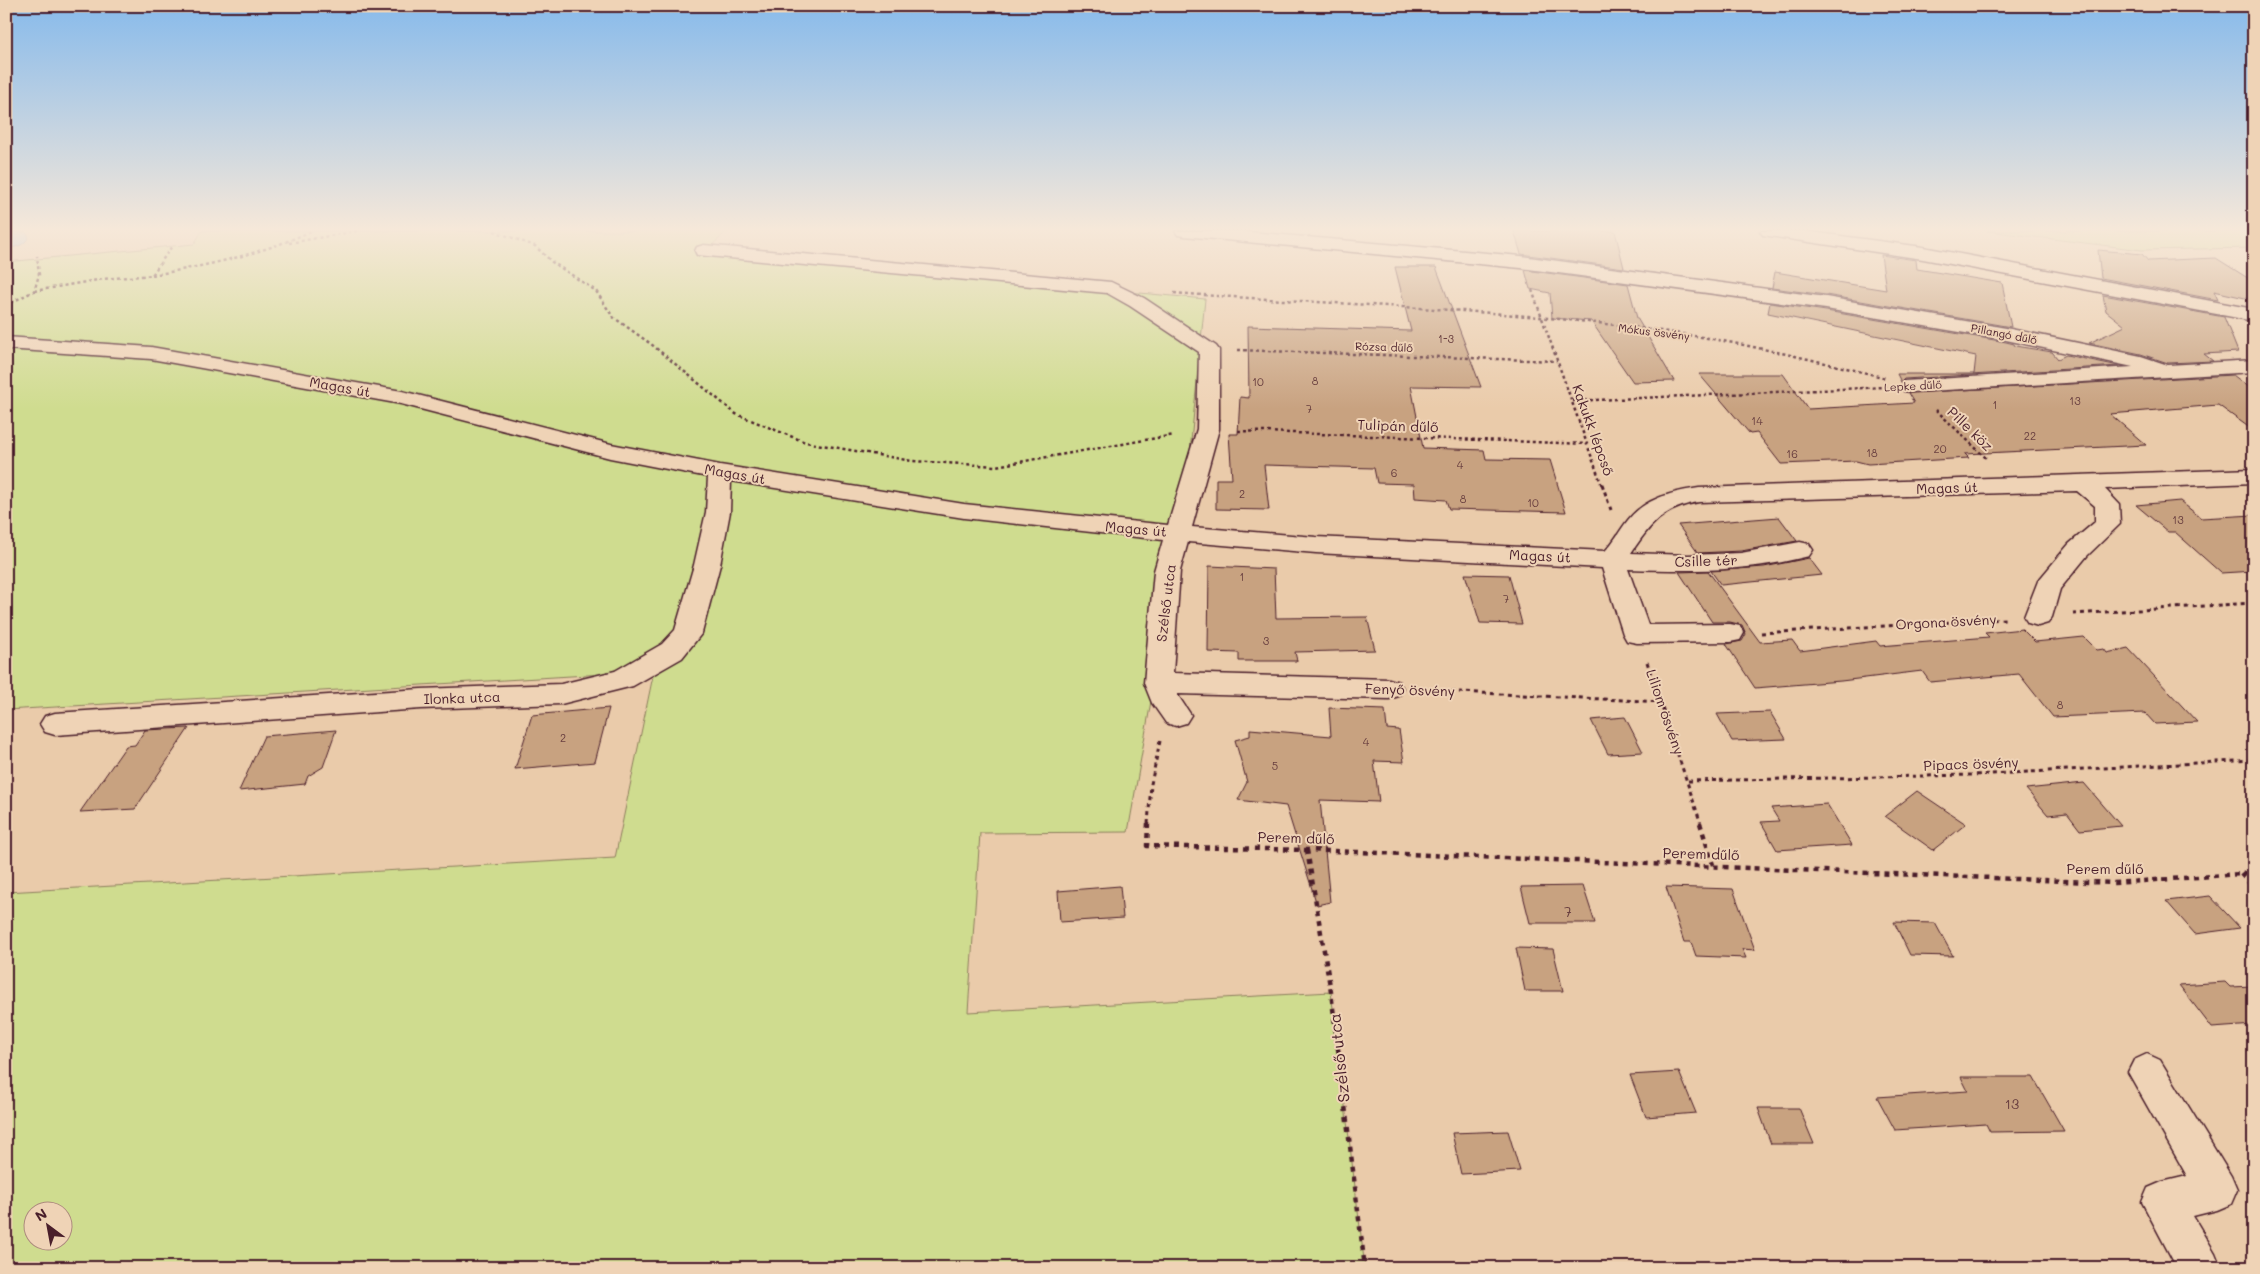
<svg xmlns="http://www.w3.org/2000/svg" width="2260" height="1274" font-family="Mali,sans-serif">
	<rect width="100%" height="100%" fill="#eacbaa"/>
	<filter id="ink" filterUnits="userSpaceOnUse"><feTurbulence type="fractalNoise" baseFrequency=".02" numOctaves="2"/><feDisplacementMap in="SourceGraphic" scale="10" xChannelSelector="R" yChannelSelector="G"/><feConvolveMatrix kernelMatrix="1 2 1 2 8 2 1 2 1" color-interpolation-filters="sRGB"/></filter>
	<g filter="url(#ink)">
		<g fill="#cfdc8f" stroke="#8c7e5d" fill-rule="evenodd">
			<path d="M 202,231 L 727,231 L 704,253 L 1205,299 L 1184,513 L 1128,832 L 980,833 L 968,1012 L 1331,992 L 1365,1268 L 6,1268 L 6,892 L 615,858 L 654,671 L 6,710 L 6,262 L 194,244 ZM 32,1212 L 62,1212 L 62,1242 L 32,1242 Z"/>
			<polygon points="1987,231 2254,231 2254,248 2142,250"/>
		</g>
		<path fill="#96c2ef" stroke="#7881a1" d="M 6,231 L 25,232 L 29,236 C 25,246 16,247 6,249 Z"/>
		<g fill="#c8a280" stroke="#4a1f2b">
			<polygon points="1514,231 1615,231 1624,268 1521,254"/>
			<polygon points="2098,250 2142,254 2148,261 2216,258 2254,282 2254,300 2214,291 2218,300 2101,278"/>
			<polygon points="1881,255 1916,260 1917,269 2002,283 2011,327 1826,295 1772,288 1775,272 1886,290"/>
			<polygon points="1395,267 1436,267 1481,387 1411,386 1423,448 1484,450 1486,459 1550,460 1566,512 1449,509 1446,500 1415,498 1414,484 1377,483 1374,468 1264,465 1269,510 1216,509 1216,479 1232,479 1229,434 1238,434 1240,397 1249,398 1248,326 1411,331"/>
			<polygon points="1525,270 1628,284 1637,318 1674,381 1633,382 1591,321 1552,318 1550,293 1530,289"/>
			<polygon points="2103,295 2224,317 2238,352 2204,354 2213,361 2168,363 2141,354 2089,343 2125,326 2106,311"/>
			<polygon points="1770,303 1826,311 2006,342 2014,344 2015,346 2052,352 2058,359 2066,355 2119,366 1904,379 1901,382 1897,374 1974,374 1976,356 1768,313"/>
			<polygon points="1699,374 1783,374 1808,409 1914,403 1908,393 2233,375 2254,391 2254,431 2218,405 2110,414 2146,445 1965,454 1969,458 1868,464 1856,461 1781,464 1757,433 1750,434"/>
			<polygon points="2180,501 2201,518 2254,515 2254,571 2221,573 2175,532 2168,532 2136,505"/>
			<polygon points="1779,517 1797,541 1741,551 1698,553 1678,525"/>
			<polygon points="1809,558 1822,575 1721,585 1711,571 1764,567"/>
			<polygon points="1209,566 1274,569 1276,618 1367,617 1375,650 1295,652 1297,661 1239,661 1239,653 1208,652"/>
			<polygon points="1708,571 1760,642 1792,640 1800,651 1876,641 1880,646 1989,637 1985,633 2022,629 2035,642 2084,637 2097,650 2104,649 2107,653 2128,648 2197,722 2155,724 2145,713 2053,717 2019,674 1930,682 1922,671 1841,681 1755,688 1726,644 1742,641 1746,634 1742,625 1730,622 1712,622 1679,572"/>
			<polygon points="1465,574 1509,575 1522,624 1480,623"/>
			<polygon points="609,708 595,762 515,769 532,715"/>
			<polygon points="1329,708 1385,710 1387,729 1399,730 1404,762 1374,761 1379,802 1320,800 1330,902 1317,905 1286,806 1238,800 1247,782 1235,740 1250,736 1250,729 1331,736"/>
			<polygon points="1770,712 1786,739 1732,741 1717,714"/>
			<polygon points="1625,717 1643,752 1608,754 1591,720"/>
			<polygon points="189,728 135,809 80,812 126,746 135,745 145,730"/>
			<polygon points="336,730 323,767 308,776 305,784 239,791 264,736"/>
			<polygon points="2084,783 2121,826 2080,830 2067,813 2048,815 2026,789"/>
			<polygon points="1917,791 1966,824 1933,850 1885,816"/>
			<polygon points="1827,804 1852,845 1777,850 1761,822 1779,821 1771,808"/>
			<polygon points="1120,886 1123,918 1060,922 1058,891"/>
			<polygon points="1583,886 1595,923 1530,923 1521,887"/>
			<polygon points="1666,887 1733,889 1755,950 1742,949 1746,958 1696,956 1691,942 1684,942"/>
			<polygon points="2210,896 2240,928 2195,934 2166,901"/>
			<polygon points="1894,922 1935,923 1953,956 1910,955"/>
			<polygon points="1516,948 1553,949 1563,991 1525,991"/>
			<polygon points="2225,982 2230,987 2254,986 2254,1025 2212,1028 2179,985"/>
			<polygon points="1679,1072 1696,1113 1646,1117 1630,1075"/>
			<polygon points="1961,1077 2033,1077 2064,1131 1990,1132 1986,1124 1895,1130 1877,1097 1968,1091"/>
			<polygon points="1758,1108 1799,1108 1814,1144 1771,1144"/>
			<polygon points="1508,1131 1520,1171 1461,1174 1452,1133"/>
		</g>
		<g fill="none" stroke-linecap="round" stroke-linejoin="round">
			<g stroke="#4a1f2b" stroke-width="3">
				<g id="minor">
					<polygon points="1175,231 1239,231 1521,256 1826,297 2006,328 2141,356 2168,365 2254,360 2254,372 1912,392 1904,391 1901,386 1904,381 2133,367 2006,340 1826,309 1521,268 1184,236 1178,235"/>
					<polygon points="1760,231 1804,231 1923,247 2254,309 2254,321 1923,259 1769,236 1763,235"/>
					<path d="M 704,245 L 1111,282 L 1144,298 L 1216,346 L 1219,350 L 1219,429 L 1192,527 L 1316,537 L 1605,551 C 1614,542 1620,530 1628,520 C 1645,498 1673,492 1699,488 L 2254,469 L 2254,483 L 2105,489 L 2119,504 L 2120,524 L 2087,556 L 2060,589 L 2052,617 L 2048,623 L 2038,626 L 2028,623 L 2024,617 L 2038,581 L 2069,544 L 2095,522 L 2095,506 L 2077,491 L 1699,502 C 1662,508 1651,524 1631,553 L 1688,555 L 1741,553 L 1800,542 L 1809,544 L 1813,550 L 1809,556 C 1747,572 1692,571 1628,569 L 1648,625 L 1730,624 L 1740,626 L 1744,633 L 1740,640 L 1730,642 L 1637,643 L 1627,641 L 1623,634 L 1602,568 L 1316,553 L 1188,542 L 1180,571 L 1173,673 L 1389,679 L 1399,682 L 1403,689 L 1399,696 L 1389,699 L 1177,694 L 1191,715 L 1186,723 L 1176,726 L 1166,723 L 1152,703 L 1144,683 L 1154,571 L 1163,540 L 964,518 L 731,481 L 730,512 L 720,565 L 702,633 L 682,658 L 633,686 L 561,704 L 421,709 L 55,735 L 45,732 L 40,724 L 45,716 L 55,713 L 421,689 L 561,684 L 615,671 L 662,644 L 675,630 L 694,565 L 706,512 L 708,477 L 610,458 L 401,404 L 151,359 L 6,349 L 6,337 L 151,347 L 402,391 L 611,444 L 720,465 L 964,504 L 1168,525 L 1197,429 L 1199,352 L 1130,306 L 1107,293 L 697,255 L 695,251 L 697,247 Z"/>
					<polygon points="2147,1054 2160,1060 2231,1176 2237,1190 2231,1204 2217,1210 2193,1216 2215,1253 2221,1268 2177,1268 2142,1202 2148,1188 2162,1182 2187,1176 2128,1072 2134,1060"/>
				</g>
			</g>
			<g stroke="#4a1f2b" stroke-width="2.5" stroke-dasharray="3 3" stroke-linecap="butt">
				<polyline points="494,231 535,246 552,262 596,291 613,317 651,344 736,414 805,442 912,461 996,466 1174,435"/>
				<polyline points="289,243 357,231"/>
				<path d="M 152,275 C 206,266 262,254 311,231"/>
				<polyline points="1532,290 1602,486"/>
				<polyline points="34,291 103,279 152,275 172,246"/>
				<path d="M 1174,293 C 1353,306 1535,309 1713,339 C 1771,350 1828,363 1886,378"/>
				<polyline points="6,305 34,291 39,275 37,256"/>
				<polyline points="1238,350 1557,361"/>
				<polyline points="1572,401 1886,387"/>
				<polyline points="1936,410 1986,458"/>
				<polyline points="1238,431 1587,444"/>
			</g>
			<g stroke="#4a1f2b" stroke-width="3" stroke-dasharray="4 4" stroke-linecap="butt">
				<polyline points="1602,484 1611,510"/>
				<polyline points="2073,614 2254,603"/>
				<polyline points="1761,633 2006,619"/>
				<polyline points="1647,662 1701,824"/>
				<polyline points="1419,690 1663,702"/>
				<polyline points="1688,781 1973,775 2254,760"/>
				<polyline points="1148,824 1151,784 1160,741"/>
			</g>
			<g stroke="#4a1f2b" stroke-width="4.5" stroke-dasharray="5 5" stroke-linecap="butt">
				<polyline points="1148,823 1147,846 1307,850 2114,883 2254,873"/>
				<polyline points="1700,823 1713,865"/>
				<polyline points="1307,850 1331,992 1365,1268"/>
				<polyline points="2241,874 2254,888"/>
			</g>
			<use href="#minor" fill="#efd3b6" fill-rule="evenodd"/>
		</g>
	</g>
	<linearGradient id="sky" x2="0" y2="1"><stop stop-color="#87baeb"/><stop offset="0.56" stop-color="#f6e8d9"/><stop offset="1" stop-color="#f6e8d9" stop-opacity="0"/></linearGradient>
	<rect width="2260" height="409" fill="url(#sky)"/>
	<g text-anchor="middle" stroke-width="4" stroke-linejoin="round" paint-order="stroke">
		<g font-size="11" fill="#4a1f2b" stroke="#efd3b6">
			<text transform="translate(1654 332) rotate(7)" y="4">Mókus ösvény</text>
			<text transform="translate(2004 334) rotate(11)" y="4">Pillangó dűlő</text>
			<text transform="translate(1384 347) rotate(2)" y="4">Rózsa dűlő</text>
			<text transform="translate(1913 386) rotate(-3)" y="4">Lepke dűlő</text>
		</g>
		<g font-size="11" fill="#6a4040">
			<text x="1446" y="343">1-3</text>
			<text x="1315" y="385">8</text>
			<text x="1258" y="386">10</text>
			<text x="2075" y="405">13</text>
			<text x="1995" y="409">1</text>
			<text x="1309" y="413">7</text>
			<text x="1757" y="425">14</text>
			<text x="2030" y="440">22</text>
			<text x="1940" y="453">20</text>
			<text x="1872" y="457">18</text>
			<text x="1792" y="458">16</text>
			<text x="1460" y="469">4</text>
			<text x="1394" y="477">6</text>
			<text x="1242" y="498">2</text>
			<text x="1463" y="503">8</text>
			<text x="1533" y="507">10</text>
			<text x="2178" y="524">13</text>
			<text x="1242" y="581">1</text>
			<text x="1506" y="603">7</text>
			<text x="1266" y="645">3</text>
			<text x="2060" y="709">8</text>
			<text x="563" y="742">2</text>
			<text x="1366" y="746">4</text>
			<text x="1275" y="770">5</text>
		</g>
		<g font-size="14" fill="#4a1f2b" stroke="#efd3b6">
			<text transform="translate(340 387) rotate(10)" y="5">Magas út</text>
			<text transform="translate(1398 426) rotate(2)" y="5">Tulipán dűlő</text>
			<text transform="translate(1970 429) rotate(44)" y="5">Pille köz</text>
			<text transform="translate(1593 430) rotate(70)" y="5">Kakukk lépcső</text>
			<text transform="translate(735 474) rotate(10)" y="5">Magas út</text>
			<text transform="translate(1947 488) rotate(-2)" y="5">Magas út</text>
			<text transform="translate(1136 529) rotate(5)" y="5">Magas út</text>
			<text transform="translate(1540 556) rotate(3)" y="5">Magas út</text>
			<text transform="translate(1706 561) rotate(-2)" y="5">Csille tér</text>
			<text transform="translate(1166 603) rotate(-83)" y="5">Szélső utca</text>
			<text transform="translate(1946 622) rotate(-3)" y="5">Orgona ösvény</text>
			<text transform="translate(1410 690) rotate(2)" y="5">Fenyő ösvény</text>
			<text transform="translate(462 698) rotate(-2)" y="5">Ilonka utca</text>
			<text transform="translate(1665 712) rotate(71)" y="5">Liliom ösvény</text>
			<text transform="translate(1971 764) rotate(-2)" y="5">Pipacs ösvény</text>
			<text transform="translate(1296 838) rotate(2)" y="5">Perem dűlő</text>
			<text transform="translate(1701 854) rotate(2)" y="5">Perem dűlő</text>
			<text x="2105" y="874">Perem dűlő</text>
		</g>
		<g font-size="14" fill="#6a4040">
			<text x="1568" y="917">7</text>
			<text x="2012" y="1109">13</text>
		</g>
		<g font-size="16" fill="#4a1f2b" stroke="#efd3b6">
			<text transform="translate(1339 1058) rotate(-96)" y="6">Szélső utca</text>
		</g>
	</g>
	<rect width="2260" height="1274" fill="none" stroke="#efd3b6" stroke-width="25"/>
	<rect x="12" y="12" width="2235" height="1249" fill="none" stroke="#4a1f2b" stroke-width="2" filter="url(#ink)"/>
	<g transform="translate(48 1226) rotate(328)"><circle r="24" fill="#efd3b6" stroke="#ad8b7e"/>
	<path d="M0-4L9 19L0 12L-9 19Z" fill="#4a1f2b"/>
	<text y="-8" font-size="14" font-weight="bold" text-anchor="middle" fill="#4a1f2b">N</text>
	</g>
</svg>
